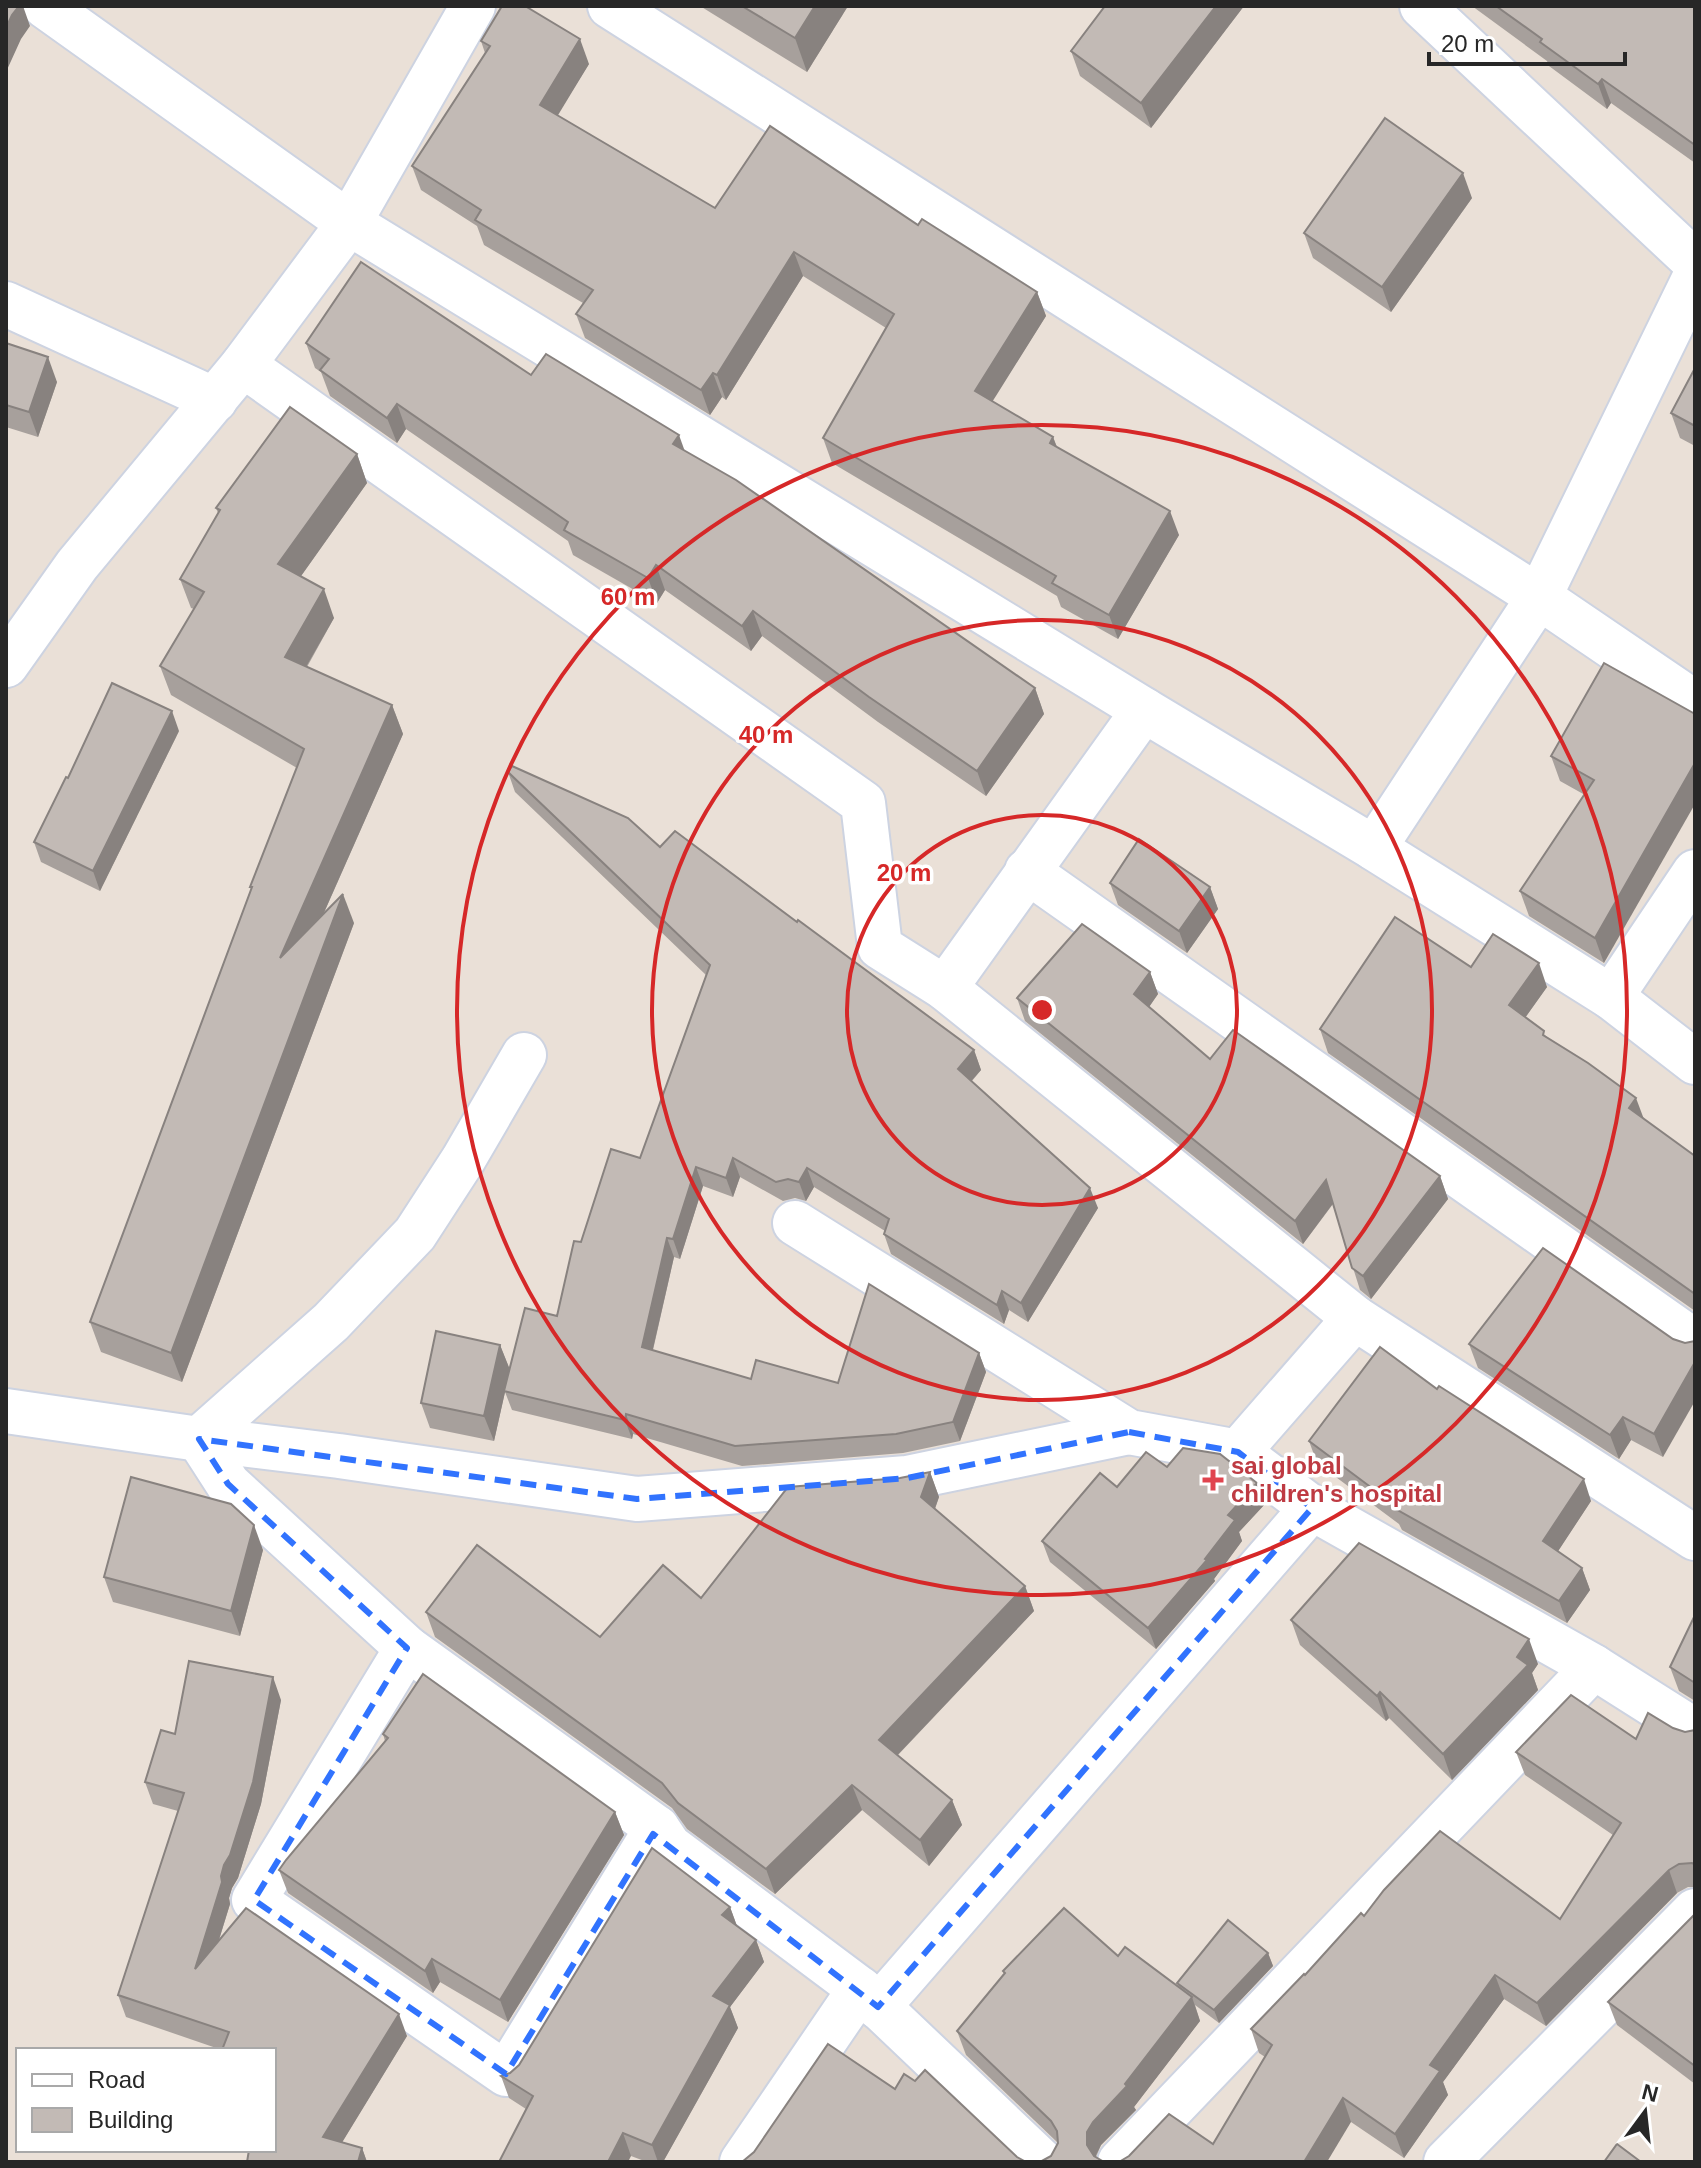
<svg xmlns="http://www.w3.org/2000/svg" width="1701" height="2168" font-family="Helvetica,sans-serif">
	<rect width="100%" height="100%" fill="#eae0d7"/>
	<g fill="none" stroke-linecap="round" stroke-linejoin="round">
		<g stroke="#cdd3e1" stroke-width="48">
			<g id="minor">
				<polyline points="45,6 349,223 1144,710 1374,848 1539,597 1695,277"/>
				<polyline points="610,6 1539,597 1695,703"/>
				<polyline points="1422,6 1695,262"/>
				<polyline points="6,304 215,400"/>
				<polyline points="243,365 863,803 880,947 945,988 1355,1318"/>
				<polyline points="6,665 77,565 243,365 349,223 473,6"/>
				<polyline points="1374,848 1611,997 1695,1062"/>
				<polyline points="1027,871 1695,1342"/>
				<polyline points="945,988 1144,710"/>
				<polyline points="1611,997 1695,872"/>
				<polyline points="524,1055 463,1160 415,1234 331,1322 199,1439 228,1484 407,1648 657,1828 669,1846 860,1989 1042,2162"/>
				<polyline points="795,1223 1129,1432 1238,1452 1312,1508 1594,1667 1695,1731"/>
				<polyline points="6,1411 199,1439 339,1456 637,1499 907,1478 1129,1432"/>
				<polyline points="1238,1452 1355,1318 1695,1538"/>
				<polyline points="407,1648 254,1900 506,2074 657,1828"/>
				<polyline points="878,2007 1312,1508"/>
				<polyline points="742,2162 860,1989"/>
				<polyline points="1120,2162 1594,1667"/>
				<polyline points="1446,2162 1695,1911"/>
			</g>
		</g>
		<use href="#minor" stroke="#fff" stroke-width="44"/>
	</g>
	<g fill="#a7a09c">
		<polygon points="700,6 848,6 807,72"/>
		<polygon points="1105,6 1244,6 1151,128 1080,76 1071,51"/>
		<polygon points="1472,6 1695,6 1695,163 1611,103 1607,109 1549,66 1547,61"/>
		<polygon points="481,41 589,64 557,115 715,208 918,225 1037,292 1046,316 992,401 1053,437 1057,447 1179,535 1118,639 1061,607 1057,596 832,463 823,438 886,328 803,276 726,400 722,397 710,415 585,338 576,314 583,303 484,245 477,226 421,190 412,166 485,53"/>
		<polygon points="1472,198 1391,312 1313,258 1304,233"/>
		<polygon points="6,343 57,382 38,437 6,427"/>
		<polygon points="306,343 531,375 685,451 1035,688 1044,714 986,796 878,722 762,636 751,651 665,590 657,603 573,555 568,541 406,429 397,443 330,396 321,372 315,368"/>
		<polygon points="1695,368 1695,446 1680,438 1671,413"/>
		<polygon points="357,454 367,483 301,576 334,618 307,667 392,705 403,734 323,915 354,923 182,1382 101,1352 90,1322 251,889 250,887 297,768 171,695 160,666 194,609 191,608 180,579 218,513 216,508"/>
		<polygon points="1604,663 1604,963 1529,916 1520,891 1585,795 1560,781 1551,756"/>
		<polygon points="179,731 100,891 41,862 34,842"/>
		<polygon points="508,772 660,847 797,922 974,1050 981,1070 972,1081 1098,1208 1028,1322 1009,1310 1004,1324 891,1254 884,1234 885,1231 814,1187 806,1201 795,1198 783,1201 740,1177 733,1197 703,1186 680,1259 674,1257 653,1350 751,1379 838,1383 979,1353 986,1372 960,1441 903,1453 742,1466 633,1434 632,1439 512,1410 505,1392 494,1441 430,1428 421,1403 500,1345 510,1370 557,1316 581,1242 640,1158 706,975 515,792"/>
		<polygon points="1110,883 1210,887 1218,909 1187,953 1118,905"/>
		<polygon points="1471,967 1547,987 1525,1018 1547,1037 1644,1119 1695,1156 1695,1311 1328,1053 1320,1029"/>
		<polygon points="1150,972 1158,994 1149,1007 1210,1059 1440,1176 1448,1199 1371,1299 1360,1290 1333,1204 1303,1244 1025,1021 1017,998"/>
		<polygon points="1673,1339 1685,1343 1663,1457 1631,1440 1619,1459 1478,1368 1469,1344"/>
		<polygon points="1309,1441 1591,1501 1558,1551 1582,1568 1590,1590 1567,1623 1402,1530 1399,1524 1317,1463"/>
		<polygon points="1167,1467 1265,1504 1239,1532 1242,1541 1214,1579 1215,1581 1156,1649 1050,1562 1042,1541 1117,1487"/>
		<polygon points="930,1472 939,1497 935,1509 1025,1586 1034,1611 898,1755 952,1800 962,1825 929,1866 862,1810 775,1894 687,1829 672,1808 435,1637 426,1612 600,1637 701,1598 900,1478"/>
		<polygon points="263,1550 240,1636 113,1602 104,1577"/>
		<polygon points="1695,1615 1695,1701 1679,1691 1670,1667"/>
		<polygon points="1291,1620 1538,1664 1532,1673 1538,1690 1452,1780 1389,1718 1386,1721 1300,1645"/>
		<polygon points="281,1700 261,1804 238,1878 232,1888 229,1898 230,1904 219,1940 407,2036 342,2142 362,2148 367,2162 247,2162 274,2050 222,2050 126,2017 118,1995 178,1811 153,1804 145,1782 175,1734"/>
		<polygon points="1673,1728 1685,1732 1695,1730 1695,1887 1688,1887 1677,1893 1546,2026 1504,1999 1443,2082 1448,2095 1404,2158 1351,2122 1213,2144 1265,2057 1259,2053 1251,2029 1364,1916 1560,1919 1613,1835 1525,1775 1516,1752 1636,1739"/>
		<polygon points="383,1734 615,1812 624,1835 508,2022 440,1982 433,1993 288,1893 279,1870 385,1741"/>
		<polygon points="730,1907 737,1926 756,1940 764,1962 730,2007 738,2028 663,2162 647,2162 631,2156 526,2109 509,2098 501,2076 510,2073"/>
		<polygon points="1695,1914 1695,2084 1617,2025 1608,2002"/>
		<polygon points="1268,1953 1273,1966 1219,2023 1195,2005 1200,2021 1134,2107 1136,2110 1101,2145 1096,2157 1051,2156 1058,2143 966,2055 957,2031 1004,1974 1003,1971 1118,1956 1179,1988 1177,1983"/>
	</g>
	<g fill="#88827f">
		<polygon points="19,6 23,6 30,26 21,39 6,72 6,28 12,15"/>
		<polygon points="815,6 848,6 807,72 795,38"/>
		<polygon points="1216,6 1244,6 1151,128 1141,103"/>
		<polygon points="580,39 589,64 549,130 540,105"/>
		<polygon points="1602,79 1611,103 1607,109 1598,84"/>
		<polygon points="1463,173 1472,198 1391,312 1382,287"/>
		<polygon points="794,252 803,276 726,400 717,375"/>
		<polygon points="1037,292 1046,316 984,415 975,391"/>
		<polygon points="48,357 57,382 38,437 29,412"/>
		<polygon points="713,373 722,397 710,415 701,390"/>
		<polygon points="397,404 406,429 397,443 387,418"/>
		<polygon points="679,435 688,460 673,444"/>
		<polygon points="1053,437 1062,461 1050,443"/>
		<polygon points="357,454 367,483 289,593 278,564"/>
		<polygon points="1170,511 1179,535 1118,639 1109,615"/>
		<polygon points="656,565 665,590 657,603 648,578"/>
		<polygon points="324,589 334,618 295,686 285,657"/>
		<polygon points="753,611 762,636 751,651 742,626"/>
		<polygon points="1035,688 1044,714 986,796 977,771"/>
		<polygon points="392,705 403,734 291,987 280,958"/>
		<polygon points="172,711 179,731 100,891 93,871"/>
		<polygon points="1695,763 1695,804 1604,963 1595,938"/>
		<polygon points="1210,887 1218,909 1187,953 1179,931"/>
		<polygon points="343,894 354,923 182,1382 171,1353"/>
		<polygon points="1539,963 1547,987 1517,1029 1509,1005"/>
		<polygon points="1150,972 1158,994 1142,1017 1134,994"/>
		<polygon points="974,1050 981,1070 965,1088 958,1069"/>
		<polygon points="1636,1098 1645,1122 1629,1108"/>
		<polygon points="733,1158 740,1177 733,1197 726,1178"/>
		<polygon points="696,1167 703,1186 680,1259 673,1239"/>
		<polygon points="807,1168 814,1187 806,1201 799,1182"/>
		<polygon points="1440,1176 1448,1199 1371,1299 1363,1276"/>
		<polygon points="1326,1180 1334,1202 1303,1244 1295,1221"/>
		<polygon points="1090,1188 1098,1208 1028,1322 1021,1303"/>
		<polygon points="667,1238 674,1257 649,1366 642,1347"/>
		<polygon points="1002,1291 1009,1310 1004,1324 997,1305"/>
		<polygon points="500,1345 510,1370 494,1441 484,1416"/>
		<polygon points="979,1353 986,1372 960,1441 953,1422"/>
		<polygon points="1695,1362 1695,1401 1663,1457 1654,1434"/>
		<polygon points="626,1414 633,1434 632,1439 625,1420"/>
		<polygon points="1623,1417 1631,1440 1619,1459 1610,1435"/>
		<polygon points="930,1472 939,1497 930,1522 921,1497"/>
		<polygon points="1584,1479 1591,1501 1551,1562 1543,1541"/>
		<polygon points="1257,1483 1265,1504 1239,1532 1242,1541 1214,1579 1215,1581 1156,1649 1148,1628 1205,1559 1228,1515"/>
		<polygon points="254,1525 263,1550 240,1636 231,1611"/>
		<polygon points="1582,1568 1590,1590 1567,1623 1559,1601"/>
		<polygon points="1025,1586 1034,1611 888,1765 879,1740"/>
		<polygon points="1529,1639 1538,1664 1532,1673 1538,1690 1452,1780 1443,1754"/>
		<polygon points="273,1677 281,1700 261,1804 238,1878 232,1888 229,1898 230,1904 203,1991 195,1969"/>
		<polygon points="1380,1692 1389,1718 1386,1721 1377,1696"/>
		<polygon points="852,1785 862,1810 775,1894 766,1869"/>
		<polygon points="952,1800 962,1825 929,1866 920,1840"/>
		<polygon points="615,1812 624,1835 508,2022 500,2000"/>
		<polygon points="1669,1870 1677,1893 1546,2026 1537,2003"/>
		<polygon points="730,1907 738,1929 722,1915"/>
		<polygon points="756,1940 764,1962 730,2007 738,2028 663,2162 658,2162 652,2145 713,1996"/>
		<polygon points="1268,1953 1273,1966 1219,2023 1214,2010"/>
		<polygon points="432,1959 440,1982 433,1993 425,1971"/>
		<polygon points="1495,1975 1504,1999 1443,2082 1448,2095 1404,2158 1395,2134 1430,2065"/>
		<polygon points="1192,1997 1200,2021 1134,2107 1136,2110 1101,2145 1096,2155 1096,2162 1087,2145 1087,2132 1093,2122 1125,2084"/>
		<polygon points="399,2014 407,2036 332,2159 323,2137"/>
		<polygon points="1343,2098 1351,2122 1327,2162 1304,2162"/>
		<polygon points="623,2133 631,2156 628,2162 608,2162"/>
		<polygon points="362,2148 367,2162 358,2162"/>
	</g>
	<g fill="#c2bab5" stroke="#88827f" stroke-width="2">
		<polygon points="6,6 19,6 12,15 6,28"/>
		<polygon points="502,6 525,6 580,39 540,105 715,208 770,126 918,225 922,219 1037,292 975,391 1053,437 1050,443 1170,511 1109,615 1052,583 1056,576 823,438 894,314 794,252 717,375 713,373 701,390 576,314 593,290 475,220 481,210 412,166 490,46 481,41"/>
		<polygon points="742,6 815,6 795,38"/>
		<polygon points="1105,6 1216,6 1141,103 1071,51"/>
		<polygon points="1496,6 1695,6 1695,145 1602,79 1598,84 1540,42 1542,39"/>
		<polygon points="1385,118 1463,173 1382,287 1304,233"/>
		<polygon points="361,262 531,375 546,354 679,435 673,444 736,480 1035,688 977,771 869,697 753,611 742,626 656,565 648,578 564,530 568,522 397,404 387,418 320,370 329,359 306,343"/>
		<polygon points="6,343 48,357 29,412 6,405"/>
		<polygon points="1695,368 1695,426 1671,413"/>
		<polygon points="290,407 357,454 278,564 324,589 285,657 392,705 280,958 343,894 171,1353 90,1322 252,887 250,887 304,749 160,666 204,592 180,579 220,510 216,508"/>
		<polygon points="1604,663 1695,714 1695,763 1595,938 1520,891 1594,780 1551,756"/>
		<polygon points="112,683 172,711 93,871 34,842 66,777 68,778"/>
		<polygon points="512,766 628,818 660,847 675,831 797,922 798,920 974,1050 958,1069 1090,1188 1021,1303 1002,1291 997,1305 884,1234 889,1219 807,1168 799,1182 788,1179 776,1182 733,1158 726,1178 696,1167 673,1239 667,1238 642,1347 751,1379 756,1360 838,1383 869,1284 979,1353 953,1422 896,1434 735,1446 626,1414 625,1420 504,1391 525,1308 557,1316 574,1241 581,1242 611,1149 640,1158 710,965 508,772"/>
		<polygon points="1139,839 1210,887 1179,931 1110,883"/>
		<polygon points="1395,917 1471,967 1493,934 1539,963 1509,1005 1544,1031 1543,1035 1588,1063 1636,1098 1629,1108 1695,1156 1695,1294 1320,1029"/>
		<polygon points="1082,924 1150,972 1134,994 1210,1059 1233,1030 1440,1176 1363,1276 1352,1268 1326,1180 1295,1221 1017,998"/>
		<polygon points="1543,1248 1673,1339 1685,1343 1695,1341 1695,1362 1654,1434 1623,1417 1610,1435 1469,1344"/>
		<polygon points="436,1331 500,1345 484,1416 421,1403"/>
		<polygon points="1380,1347 1437,1389 1439,1386 1584,1479 1543,1541 1582,1568 1559,1601 1394,1508 1396,1506 1309,1441"/>
		<polygon points="1183,1448 1220,1454 1257,1483 1228,1515 1235,1520 1205,1559 1207,1560 1148,1628 1042,1541 1100,1473 1117,1487 1146,1452 1167,1467"/>
		<polygon points="930,1472 921,1497 1025,1586 879,1740 952,1800 920,1840 852,1785 766,1869 678,1803 662,1783 426,1612 477,1545 600,1637 663,1565 701,1598 788,1487 900,1478"/>
		<polygon points="131,1477 231,1504 254,1525 231,1611 104,1577"/>
		<polygon points="1359,1543 1529,1639 1517,1657 1528,1665 1443,1754 1380,1692 1377,1696 1291,1620"/>
		<polygon points="1695,1615 1695,1683 1670,1667"/>
		<polygon points="189,1661 273,1677 253,1782 230,1855 224,1865 221,1876 222,1882 195,1969 246,1908 399,2014 323,2137 362,2148 358,2162 247,2162 249,2150 274,2150 274,2050 222,2050 229,2032 118,1995 184,1793 145,1782 161,1730 175,1734"/>
		<polygon points="423,1674 615,1812 500,2000 432,1959 425,1971 279,1870 286,1860 388,1738 383,1734"/>
		<polygon points="1571,1695 1636,1739 1648,1713 1673,1728 1685,1732 1695,1730 1695,1865 1692,1863 1679,1864 1669,1870 1537,2003 1495,1975 1430,2065 1440,2071 1395,2134 1343,2098 1304,2162 1119,2162 1129,2156 1169,2114 1213,2144 1272,2045 1251,2029 1304,1974 1305,1975 1361,1913 1364,1916 1384,1890 1440,1831 1560,1919 1621,1823 1516,1752"/>
		<polygon points="652,1848 730,1907 722,1915 756,1940 713,1996 730,2005 652,2145 623,2133 608,2162 499,2162 533,2096 501,2076 510,2073 519,2065"/>
		<polygon points="1064,1908 1118,1956 1125,1947 1192,1997 1125,2084 1127,2086 1093,2122 1087,2132 1087,2145 1094,2156 1104,2162 1040,2162 1051,2156 1058,2143 1057,2131 1051,2121 957,2031 1005,1973 1003,1971"/>
		<polygon points="1695,1914 1695,2066 1608,2002"/>
		<polygon points="1228,1920 1268,1953 1214,2010 1177,1983"/>
		<polygon points="828,2044 895,2089 904,2074 915,2081 925,2070 1017,2157 1026,2162 742,2162 754,2152"/>
		<polygon points="1617,2144 1641,2162 1604,2162"/>
	</g>
	<path fill="none" stroke="#3173fe" stroke-width="6" stroke-dasharray="16 10" stroke-linejoin="round" d="M 1129,1432 L 1238,1452 L 1312,1508 L 878,2007 L 653,1834 L 506,2074 L 254,1900 L 407,1648 L 228,1484 L 199,1439 L 637,1499 L 907,1478 Z"/>
	<g fill="none" stroke="#d62828" stroke-width="4">
		<circle cx="1042" cy="1010" r="195"/>
		<circle cx="1042" cy="1010" r="390"/>
		<circle cx="1042" cy="1010" r="585"/>
	</g>
	<path fill="#e0444e" stroke="#fff" stroke-width="3" d="M1209 1468h8v8h8v8h-8v8h-8v-8h-8v-8h8z"/>
	<g text-anchor="middle" stroke-width="7" stroke-linejoin="round" paint-order="stroke">
		<g font-size="24" font-weight="bold" fill="#be3a42" stroke="#fff" text-anchor="start">
			<text x="1231" y="1474">sai global<tspan x="1231" dy="28">children's hospital</tspan></text>
		</g>
	</g>
	<circle cx="1042" cy="1010" r="12" fill="#d62828" stroke="#fff" stroke-width="4"/>
	<g font-size="24" text-anchor="middle" font-weight="bold" fill="#d62828" stroke="#fff" stroke-width="7" stroke-linejoin="round" paint-order="stroke">
		<text x="628" y="605">60 m</text>
		<text x="766" y="743">40 m</text>
		<text x="904" y="881">20 m</text>
	</g>
	<rect width="1701" height="2168" fill="none" stroke="#272727" stroke-width="16"/>
	<rect x="16" y="2048" width="260" height="104" fill="#ffffff" stroke="#a9a9a9" stroke-width="2"/>
	<rect x="32" y="2074" width="40" height="12" fill="#ffffff" stroke="#a9a9a9" stroke-width="2"/>
	<text x="88" y="2088" font-size="24" fill="#272727">Road</text>
	<rect x="32" y="2108" width="40" height="24" fill="#c2bab5" stroke="#a9a9a9" stroke-width="2"/>
	<text x="88" y="2128" font-size="24" fill="#272727">Building</text>
	<g transform="translate(1645 2112) rotate(15)" stroke="#ffffff" stroke-width="6" paint-order="stroke">
	<path d="M0-6L14 30L0 20L-14 30Z" fill="#272727"/>
	<text y="-12" font-size="22" font-weight="bold" text-anchor="middle" fill="#272727">N</text>
	</g>
	<path d="M1429 52v12h196v-12" fill="none" stroke="#272727" stroke-width="4"/>
	<text x="1441" y="52" font-size="24" fill="#272727" stroke="#ffffff" stroke-width="6" paint-order="stroke">20 m</text>
</svg>
